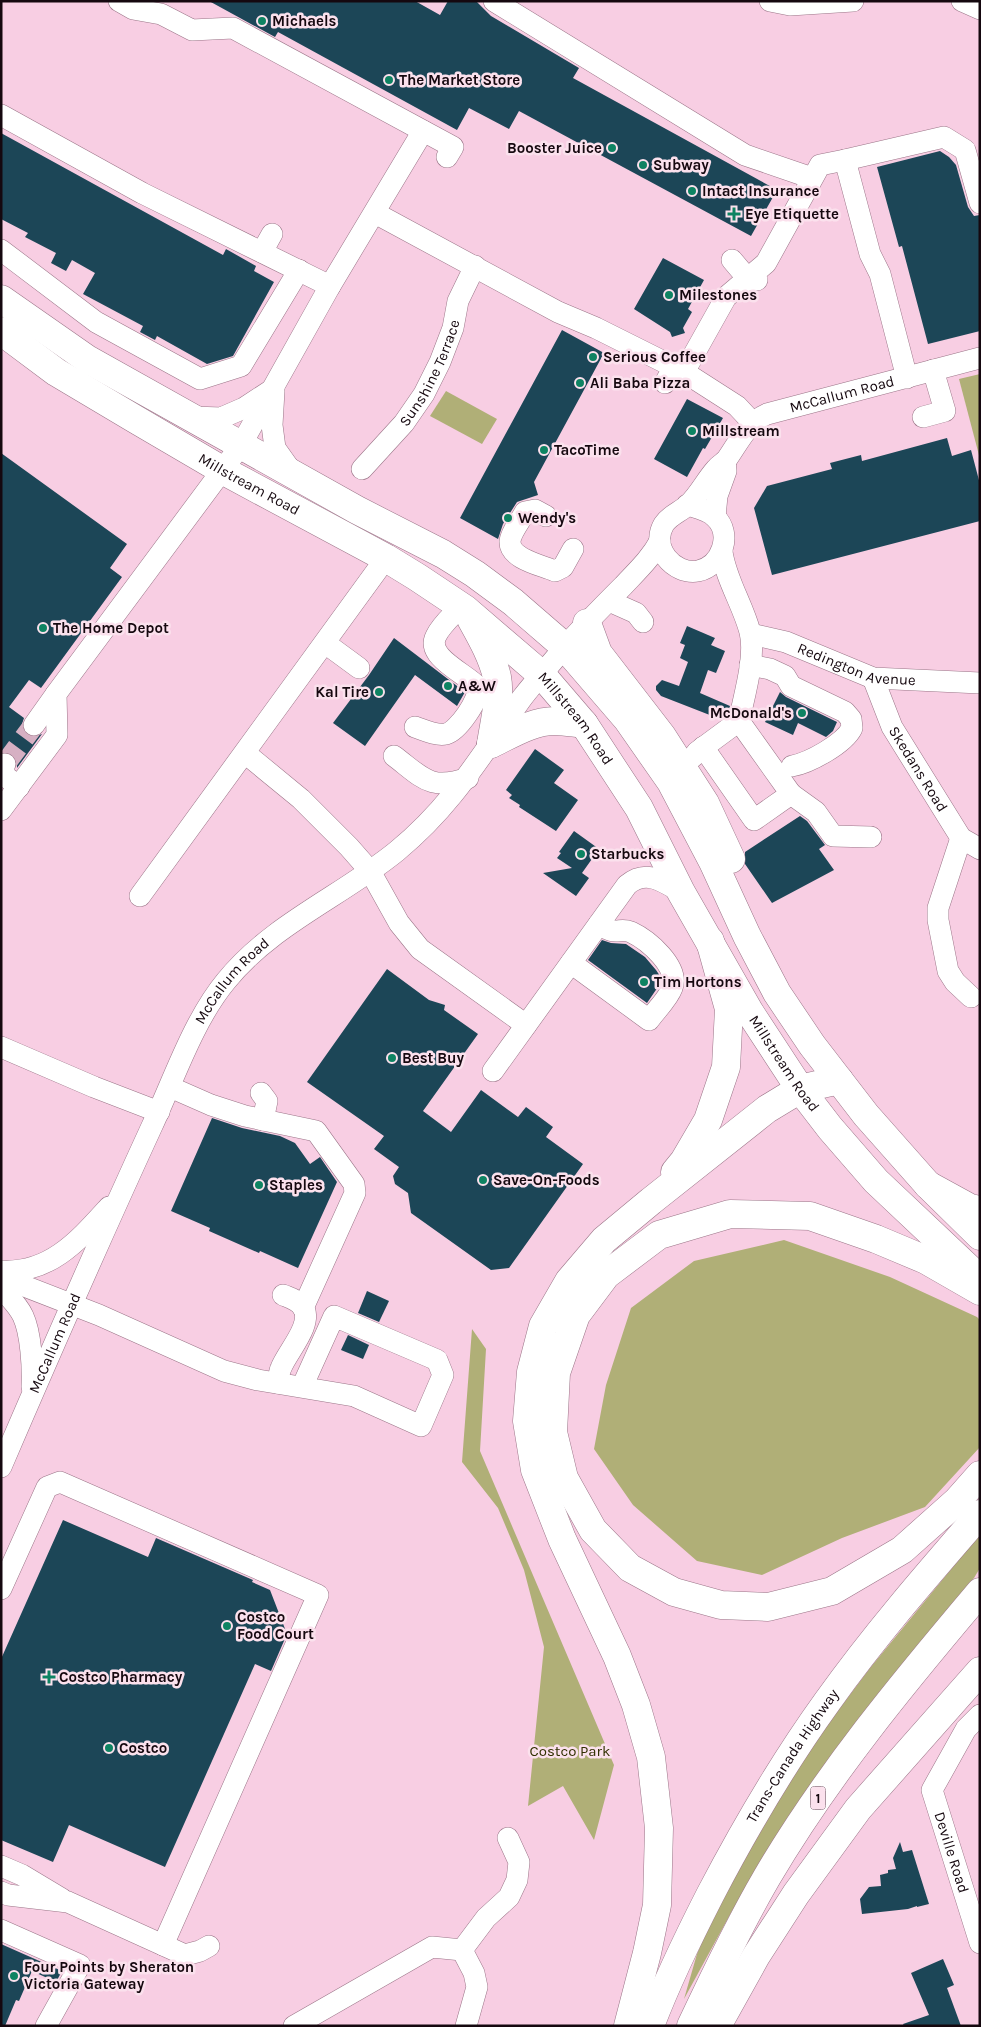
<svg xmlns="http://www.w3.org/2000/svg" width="981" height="2027" font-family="Karla,sans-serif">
	<rect width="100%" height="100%" fill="#f8cee3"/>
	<g fill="#b0af77">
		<polygon points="980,374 980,459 959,379"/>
		<polygon points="446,391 497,419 482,444 430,416"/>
		<polygon points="784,1240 890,1277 977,1317 980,1320 980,1447 925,1507 842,1538 762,1575 697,1561 633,1505 594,1449 606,1385 631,1308 694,1261"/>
		<polygon points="472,1329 486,1349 480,1451 614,1765 594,1840 563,1786 528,1806 544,1647 524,1570 498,1508 462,1462"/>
		<polygon points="980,1534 980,1568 974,1578 899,1668 800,1800 732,1911 684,1999 697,1954 714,1913 755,1837 789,1783 825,1728 870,1668"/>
	</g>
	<g fill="#1c4657">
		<polygon points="209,1 415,1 440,15 448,1 476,1 491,16 579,68 573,78 777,190 751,236 519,111 509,129 469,108 457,130 278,32 275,37"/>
		<polygon points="1,133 223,255 226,249 256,266 254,271 274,282 233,356 207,364 157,336 155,340 140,332 143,326 83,294 95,273 72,260 66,271 51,263 56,253 25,237 28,233 1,219"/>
		<polygon points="940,151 949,157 956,165 968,207 974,216 980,215 980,331 928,344 902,246 899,247 877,167"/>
		<polygon points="663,258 704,280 688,309 692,312 683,328 685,333 672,337 670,332 634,309"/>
		<polygon points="562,330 604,353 534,482 538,495 517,502 503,524 498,539 460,518"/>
		<polygon points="687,399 723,418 705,449 703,448 687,477 654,459"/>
		<polygon points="947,438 952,456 971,450 980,484 980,521 772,575 754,508 767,486 832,469 830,463 861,455 862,461"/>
		<polygon points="1,453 127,544 110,568 122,577 41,688 29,680 9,707 24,718 22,724 22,730 26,735 33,737 42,734 17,768 17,761 14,756 8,752 1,752"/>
		<polygon points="687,626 715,638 711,645 725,651 716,673 708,670 700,693 730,706 728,714 720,719 661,696 656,690 656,686 662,680 679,686 688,662 680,658 685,645 680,643"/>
		<polygon points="394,638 465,692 457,706 415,675 365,746 333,723 369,675"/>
		<polygon points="780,692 786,697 837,722 833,731 826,737 798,723 793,735 765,722"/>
		<polygon points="535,749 564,770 554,783 578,800 556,831 519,807 520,805 509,798 512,795 506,790"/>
		<polygon points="800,816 807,821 825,845 819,849 834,870 772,903 745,864 745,852"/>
		<polygon points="574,831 599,849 582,873 589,878 576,896 543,873 572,868 557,858 561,853 559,852"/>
		<polygon points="602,940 611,943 626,944 645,957 656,970 660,976 660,984 647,1003 588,960"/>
		<polygon points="387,969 429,1000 445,1005 444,1010 478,1034 423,1111 451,1132 481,1090 518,1117 526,1107 553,1127 546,1137 583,1164 509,1268 491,1270 411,1213 408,1193 395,1184 393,1176 399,1167 374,1149 384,1136 307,1082"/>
		<polygon points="212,1118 242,1128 280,1136 295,1143 310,1164 320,1157 337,1182 298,1268 260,1251 259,1253 209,1231 210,1228 171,1211"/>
		<polygon points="367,1291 389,1301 379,1322 358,1313"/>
		<polygon points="348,1335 369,1345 363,1359 341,1350"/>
		<polygon points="63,1520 148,1557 156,1538 253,1580 252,1582 270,1590 287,1634 271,1671 255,1664 165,1867 69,1825 53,1862 1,1840 1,1659"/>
		<polygon points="900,1842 903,1852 912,1850 929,1904 917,1907 917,1906 908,1909 862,1914 860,1899 869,1887 881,1886 880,1875 888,1873 888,1870 896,1869 893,1858"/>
		<polygon points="1,1944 62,1971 56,1982 32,1971 19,2001 16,2000 5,2026 1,2026"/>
		<polygon points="943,1959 954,1985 947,1988 961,2026 904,2026 903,2024 929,2015 911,1973"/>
	</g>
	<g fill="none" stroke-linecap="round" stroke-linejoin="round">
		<polyline stroke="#d6b0c3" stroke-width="21" stroke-dasharray="21 11" stroke-linecap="butt" points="5,764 34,725"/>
		<g stroke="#9b7588" stroke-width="22">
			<g id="minor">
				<polyline points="119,1 133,9 161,14 192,30 233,28 453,147 447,157"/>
				<polyline points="494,1 745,155 812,178"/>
				<polyline points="770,1 790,5 853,1"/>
				<polyline points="962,1 980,9"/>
				<polyline points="1,115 142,193 330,286"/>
				<polyline points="845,160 944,137 965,150 980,203"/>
				<polyline points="375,213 558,312 596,328 684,372 737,406 752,422"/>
				<polyline points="1,250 96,322 200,379 241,366 299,270"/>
				<polyline points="262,252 272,234"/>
				<polyline points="732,260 748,279 757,280"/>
				<polyline points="684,372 726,297 766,263 820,165 845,160 870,254 880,274 907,378"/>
				<polyline points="665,383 674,367"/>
				<polyline points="274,391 272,425 275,448 292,472"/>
				<polyline points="193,417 221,418 244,408 270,391"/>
				<polyline points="923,417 945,411 933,370"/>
				<path id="s1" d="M 362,469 L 404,423 L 424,394 L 440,362 L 453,328 L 458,301 L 475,266"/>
				<path id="s2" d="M 687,505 C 697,508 708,510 715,517 C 733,534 722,566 698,571 C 673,575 650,547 664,524 C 670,515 680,512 688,505 C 699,495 706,480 716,469 C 719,465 724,463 727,459 C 739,442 747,423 767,414 L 980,358"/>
				<path d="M 546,516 L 535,510 L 525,512 C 521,520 511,532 510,541 C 509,559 541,565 555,571 L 563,567 L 573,549"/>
				<polyline points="715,517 717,496 726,471 725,461"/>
				<polyline points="609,601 636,613 643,622"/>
				<path id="s3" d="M 751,634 L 786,642 L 873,678 L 980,683"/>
				<polyline points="325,643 359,668"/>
				<path d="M 750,665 L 770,669 L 785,676 L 791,686 L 845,712 L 851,719 L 852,728 C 844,744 809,763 792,766"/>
				<path id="s4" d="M 873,678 L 892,727 L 961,838 L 980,849"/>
				<polyline points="34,725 56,694"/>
				<path d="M 415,727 C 424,730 436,736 446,734 C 458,731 480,699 478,687 C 467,674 425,657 436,636 C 441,625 453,615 461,606"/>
				<path d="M 703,747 L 754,820 L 791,794 L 739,721 C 744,696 756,657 750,632 C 743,605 726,580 722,552"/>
				<polyline points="245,753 301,799 349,847 370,871 399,923 420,949 526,1025"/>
				<path d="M 394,756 C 423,778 430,791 468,778"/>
				<polyline points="693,757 697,752 739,721"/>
				<polyline points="5,764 3,766 5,776 19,787"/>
				<polyline points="791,794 816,812 833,836 871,837"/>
				<polyline points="1,810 57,735 56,694 241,445 330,286 423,131"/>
				<polyline points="961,838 938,908 938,920 948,971 955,982 971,997"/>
				<polyline points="140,896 386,558"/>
				<path d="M 571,963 L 649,1020 C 656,1010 668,999 672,988 C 680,967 648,940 631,932 C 618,927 617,937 599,924"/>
				<polyline points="1,1047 94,1087 159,1112"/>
				<path d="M 493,1071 L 627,885 C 646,869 662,881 681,892"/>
				<polyline points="170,1087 211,1105 245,1116 316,1131 354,1184 355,1193 303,1308"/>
				<polyline points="261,1093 267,1101 263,1120"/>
				<path d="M 1,1271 C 50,1274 79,1240 109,1207"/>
				<polyline points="1,1277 99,1315 224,1371 258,1380 354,1396 421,1426 443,1375 437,1360 334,1316 302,1387"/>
				<path d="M 1,1288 C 9,1297 18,1305 23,1316 C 31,1333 33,1368 32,1387"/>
				<path d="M 278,1383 C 279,1378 279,1372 281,1368 C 287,1352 314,1324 303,1307 C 298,1300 290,1298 283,1295"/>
				<path id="s5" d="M 1,1467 C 50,1353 100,1239 152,1126 C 174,1079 193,1021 226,981 C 272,924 342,896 397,851 C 453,805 481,755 522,698 C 535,681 550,665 563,649 C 582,627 603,606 623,586 C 637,571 651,558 660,541"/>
				<polyline points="1,1589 47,1487 60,1482 318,1595 163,1945"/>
				<path id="s6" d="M 980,1715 L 966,1729 L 932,1790 L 980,1943"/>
				<polyline points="1,1866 22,1875 62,1899"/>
				<polyline points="1,1892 8,1895 68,1902 185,1955 200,1951 209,1946"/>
				<polyline points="1,1930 80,1965 46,2026"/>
				<polyline points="462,1950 486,1918 509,1897 517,1880 519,1862 508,1838"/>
				<polyline points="462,1950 474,1973 477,1987 466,2026"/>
				<polyline points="294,2026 432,1947 462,1950"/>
			</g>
		</g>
		<g stroke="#9b7588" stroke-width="29">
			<g id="major">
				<polyline points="1,299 87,359 357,510 443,554 475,574 513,602 565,647 627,719 671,782 713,862 747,936 777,993 812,1045 866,1115 928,1185 980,1236"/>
				<path id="s7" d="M 1,331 L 56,372 L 135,419 L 222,470 L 386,558 L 417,577 L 465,609 L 542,675 L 584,724 L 639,808 L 681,892 L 749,1011 L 800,1089 L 830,1128 L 876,1181 L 980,1279"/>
				<path d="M 471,619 C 481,637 492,656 497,677 C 501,698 494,723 491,744"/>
				<polyline points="587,623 598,653 662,736 705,803 731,859"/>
				<path d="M 491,744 C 512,734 532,721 555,721 C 565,721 574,723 584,724"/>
			</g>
		</g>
		<g stroke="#9b7588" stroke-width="29">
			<g id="highway">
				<polyline points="675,1172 684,1161 708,1120 726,1067 729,1009 710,941"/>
				<polyline points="928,1185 970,1208 980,1210"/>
				<polyline points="980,1291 926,1260 876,1239 810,1216 730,1214 659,1235 606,1275 576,1315 556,1373 553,1432 564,1478 593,1530 630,1568 674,1592 721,1605 768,1607 832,1591 902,1550 957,1501 980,1475"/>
				<polyline points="628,2026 647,1953 657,1905 659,1828 651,1757 636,1705 617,1656 562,1539 535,1470 527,1421 531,1372 543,1326 569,1281 604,1240 651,1201 767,1109 800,1089 839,1080"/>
				<path id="s8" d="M 650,2026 C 667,1981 688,1938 710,1895 C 745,1828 783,1763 827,1702 C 874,1636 927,1575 980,1514"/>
				<path d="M 691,2026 C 715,1975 739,1925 767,1877 C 827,1775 903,1683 980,1592"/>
				<polyline points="717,2026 756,1956 796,1894 858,1809 980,1671"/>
			</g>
		</g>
		<use href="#minor" stroke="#fff" stroke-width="21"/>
		<use href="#major" stroke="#fff" stroke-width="28"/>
		<use href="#highway" stroke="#fff" stroke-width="28"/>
	</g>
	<g fill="#0e8362" stroke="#fbe1ed" stroke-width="2">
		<circle cx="262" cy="21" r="5"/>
		<circle cx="389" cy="80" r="5"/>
		<circle cx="612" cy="148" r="5"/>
		<circle cx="643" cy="165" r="5"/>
		<circle cx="692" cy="191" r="5"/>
		<path d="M731.5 206.5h5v5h5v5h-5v5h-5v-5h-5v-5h5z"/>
		<circle cx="669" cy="295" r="5"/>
		<circle cx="593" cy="357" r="5"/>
		<circle cx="580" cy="383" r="5"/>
		<circle cx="692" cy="431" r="5"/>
		<circle cx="544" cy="450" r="5"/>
		<circle cx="508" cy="518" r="5"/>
		<circle cx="43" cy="628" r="5"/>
		<circle cx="448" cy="686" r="5"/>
		<circle cx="379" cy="692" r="5"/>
		<circle cx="802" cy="713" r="5"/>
		<circle cx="581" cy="854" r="5"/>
		<circle cx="644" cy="982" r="5"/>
		<circle cx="392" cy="1058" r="5"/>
		<circle cx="483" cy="1180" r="5"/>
		<circle cx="259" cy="1185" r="5"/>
		<circle cx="227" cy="1626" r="5"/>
		<path d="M46.5 1669.5h5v5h5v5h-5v5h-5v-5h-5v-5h5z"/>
		<circle cx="109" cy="1748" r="5"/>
		<circle cx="14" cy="1976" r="5"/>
	</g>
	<g text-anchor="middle" stroke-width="5" stroke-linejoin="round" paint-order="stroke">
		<rect fill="#fbe1ed" stroke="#5a4952" stroke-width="1" x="810.5" y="1786.5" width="15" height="23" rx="4"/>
		<g font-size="14" font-weight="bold" fill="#15080f">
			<text x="818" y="1803">1</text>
		</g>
		<g font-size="15" font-weight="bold" fill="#15080f" stroke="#fbe1ed" text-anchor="start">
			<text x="272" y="26">Michaels</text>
			<text x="399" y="85">The Market Store</text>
			<text x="602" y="153" text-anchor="end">Booster Juice</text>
			<text x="653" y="170">Subway</text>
			<text x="702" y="196">Intact Insurance</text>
			<text x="745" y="219">Eye Etiquette</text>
			<text x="679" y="300">Milestones</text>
			<text x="603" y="362">Serious Coffee</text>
			<text x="590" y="388">Ali Baba Pizza</text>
			<text x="702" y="436">Millstream</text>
			<text x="554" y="455">TacoTime</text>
			<text x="518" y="523">Wendy's</text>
			<text x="53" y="633">The Home Depot</text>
			<text x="458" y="691">A&amp;W</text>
			<text x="369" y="697" text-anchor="end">Kal Tire</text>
			<text x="792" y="718" text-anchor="end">McDonald's</text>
			<text x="591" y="859">Starbucks</text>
			<text x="654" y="987">Tim Hortons</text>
			<text x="402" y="1063">Best Buy</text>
			<text x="493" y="1185">Save-On-Foods</text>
			<text x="269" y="1190">Staples</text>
			<text x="237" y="1622">Costco<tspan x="237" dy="17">Food Court</tspan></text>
			<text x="59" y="1682">Costco Pharmacy</text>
			<text x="119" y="1753">Costco</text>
			<text x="24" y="1972">Four Points by Sheraton<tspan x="24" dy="17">Victoria Gateway</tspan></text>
		</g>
		<g font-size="15" fill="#15080f" stroke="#fbe1ed">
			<text dy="5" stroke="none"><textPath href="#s1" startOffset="119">Sunshine Terrace</textPath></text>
			<text dy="5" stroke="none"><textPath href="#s2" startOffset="401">McCallum Road</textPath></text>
			<text dy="5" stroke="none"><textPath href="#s7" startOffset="292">Millstream Road</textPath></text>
			<text dy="5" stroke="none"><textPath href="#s3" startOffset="111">Redington Avenue</textPath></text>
			<text dy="5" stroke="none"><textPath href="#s7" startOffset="698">Millstream Road</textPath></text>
			<text dy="5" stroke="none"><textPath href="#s4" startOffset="102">Skedans Road</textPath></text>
			<text dy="5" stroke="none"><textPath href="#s5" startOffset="540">McCallum Road</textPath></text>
			<text dy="5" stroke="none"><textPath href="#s7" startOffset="1102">Millstream Road</textPath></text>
			<text dy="5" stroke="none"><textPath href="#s5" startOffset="135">McCallum Road</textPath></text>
			<text dy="5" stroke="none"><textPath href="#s8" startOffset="306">Trans-Canada Highway</textPath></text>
			<text dy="5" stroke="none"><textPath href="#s6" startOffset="155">Deville Road</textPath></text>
		</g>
		<g font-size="15" fill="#312f00" stroke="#fbe1ed">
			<text x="570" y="1756">Costco Park</text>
		</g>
	</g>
	<rect width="981" height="2027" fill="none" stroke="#15080f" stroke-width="5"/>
</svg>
